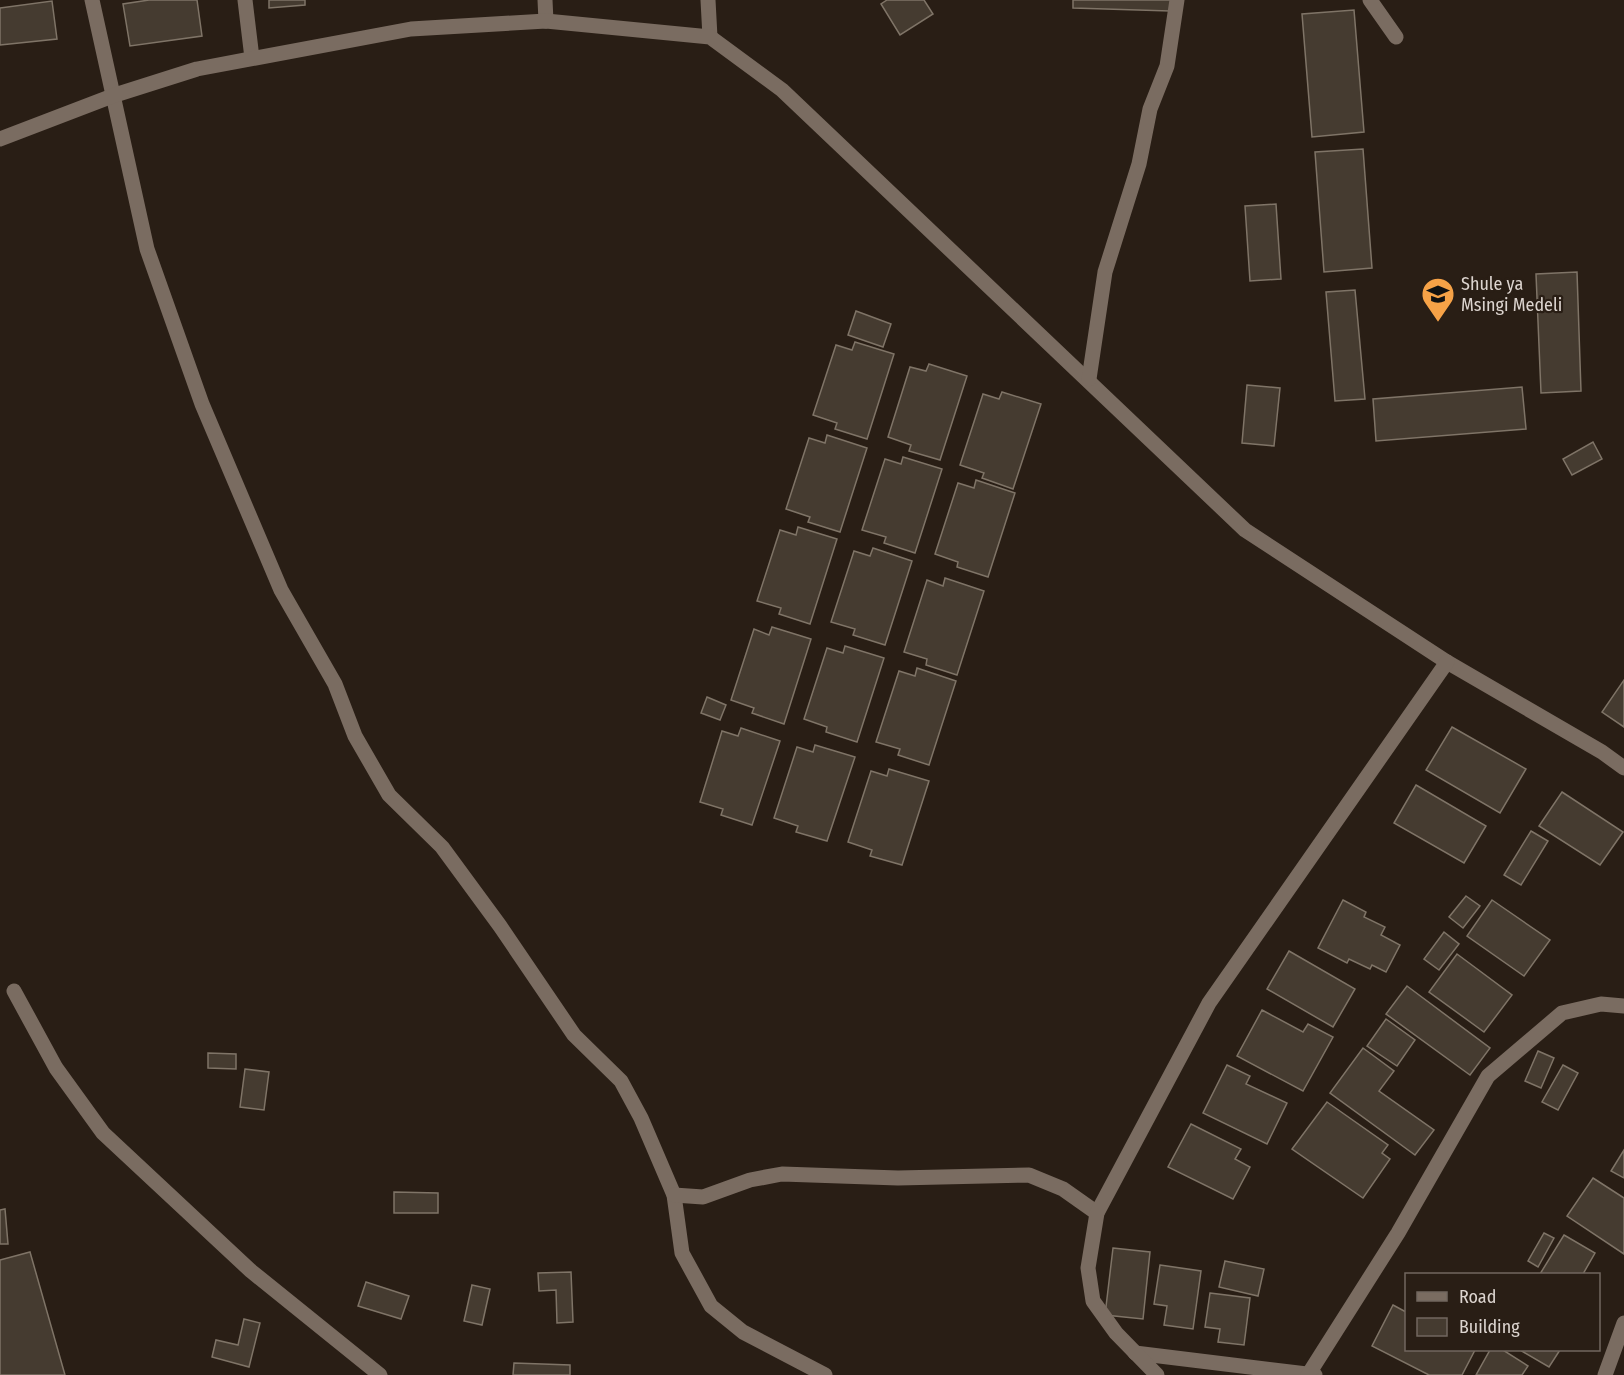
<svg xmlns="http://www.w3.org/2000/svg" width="1624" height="1375" font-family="'Fira Sans Condensed',sans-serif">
	<rect width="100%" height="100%" fill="#291e15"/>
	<g fill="#453b30" stroke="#7f7467" stroke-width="1.5">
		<polygon points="149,0 197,0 202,36 130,46 123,4"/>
		<polygon points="269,0 305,0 305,5 269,8"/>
		<polygon points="887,0 924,0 933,14 900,35 881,4"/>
		<polygon points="1073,0 1171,0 1170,11 1073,8"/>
		<polygon points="52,1 57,39 0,45 0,8"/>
		<polygon points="1354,10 1364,132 1312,137 1302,14"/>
		<polygon points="1363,149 1372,268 1324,272 1315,152"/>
		<polygon points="1276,204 1281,279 1250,281 1245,206"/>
		<polygon points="1577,272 1581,391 1541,393 1536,274"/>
		<polygon points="1355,290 1365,399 1335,401 1326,292"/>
		<polygon points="856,311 891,324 883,347 848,335"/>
		<polygon points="855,342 894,354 867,439 835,429 837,423 813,415 836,345 852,350"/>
		<polygon points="929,364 967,376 940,460 909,451 911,445 888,437 910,367 926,371"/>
		<polygon points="1247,385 1280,388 1274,446 1242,443"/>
		<polygon points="1522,387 1526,429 1376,441 1373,399"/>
		<polygon points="1002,392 1041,404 1013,489 982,478 984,473 960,465 983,394 999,399"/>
		<polygon points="827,435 867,448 840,532 808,522 810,517 786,509 809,438 825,443"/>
		<polygon points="1593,442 1602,459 1572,475 1563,459"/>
		<polygon points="903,457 942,469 915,553 884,543 886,537 862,530 885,459 901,464"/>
		<polygon points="976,480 1015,493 988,577 957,567 958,562 935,554 958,483 974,488"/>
		<polygon points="798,527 837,539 810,624 779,614 781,608 757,601 780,530 796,535"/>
		<polygon points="873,548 912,561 885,645 853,635 855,629 831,622 854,551 870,556"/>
		<polygon points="945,578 984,591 957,675 926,665 927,659 904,652 927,580 943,586"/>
		<polygon points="772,627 811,639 784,724 752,713 754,708 731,700 754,629 769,635"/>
		<polygon points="845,646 884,658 857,742 826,732 827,727 804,719 827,648 843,653"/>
		<polygon points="917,668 956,681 929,765 898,755 900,749 876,742 899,671 915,676"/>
		<polygon points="1624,680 1624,727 1602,712"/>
		<polygon points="707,697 726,705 720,720 701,713"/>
		<polygon points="1452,727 1526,769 1500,813 1426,770"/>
		<polygon points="741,728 780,741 752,825 721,815 723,809 700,802 722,731 738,736"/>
		<polygon points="815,745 855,757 827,841 796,832 798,826 774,818 797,747 813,752"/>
		<polygon points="889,769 929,781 902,865 870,856 872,850 848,842 871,771 887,776"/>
		<polygon points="1416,785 1486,826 1464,863 1394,823"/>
		<polygon points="1562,792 1623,832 1600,865 1539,826"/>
		<polygon points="1531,831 1548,841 1521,885 1504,875"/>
		<polygon points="1466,896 1480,906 1463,928 1449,917"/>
		<polygon points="1343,900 1366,912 1364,917 1385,927 1381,935 1400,945 1386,972 1372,965 1370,969 1349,959 1347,963 1318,948"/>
		<polygon points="1492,900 1550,940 1524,976 1467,936"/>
		<polygon points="1444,932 1459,944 1439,970 1424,959"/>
		<polygon points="1289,951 1355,989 1333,1027 1267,989"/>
		<polygon points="1457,954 1512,995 1484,1032 1429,992"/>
		<polygon points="1407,986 1490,1048 1470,1075 1386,1014"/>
		<polygon points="1262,1010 1303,1032 1308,1024 1333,1037 1303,1091 1237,1056"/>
		<polygon points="1386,1019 1415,1040 1397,1066 1367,1046"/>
		<polygon points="1363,1048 1394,1071 1379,1091 1434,1130 1415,1155 1330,1093"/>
		<polygon points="1538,1051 1554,1058 1541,1088 1525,1081"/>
		<polygon points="208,1053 236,1054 236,1069 208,1068"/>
		<polygon points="1227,1065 1250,1076 1246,1084 1287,1103 1267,1144 1203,1113"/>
		<polygon points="1563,1065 1578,1073 1558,1110 1542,1102"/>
		<polygon points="245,1069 269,1072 264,1110 240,1107"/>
		<polygon points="1327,1102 1388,1145 1382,1153 1390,1159 1363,1198 1292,1149"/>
		<polygon points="1191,1124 1241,1149 1235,1159 1250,1167 1233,1199 1168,1167"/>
		<polygon points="1624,1150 1624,1178 1611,1171"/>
		<polygon points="1593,1178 1624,1198 1624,1254 1567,1216"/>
		<polygon points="394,1192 438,1193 438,1213 394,1213"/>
		<polygon points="5,1209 8,1244 0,1244 0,1210"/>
		<polygon points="1544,1233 1554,1238 1538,1267 1528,1261"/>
		<polygon points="1564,1235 1595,1253 1583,1274 1540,1274"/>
		<polygon points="1113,1248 1150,1252 1143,1319 1105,1315"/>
		<polygon points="30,1252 65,1375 0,1375 0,1260"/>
		<polygon points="1225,1261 1264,1269 1258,1296 1219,1287"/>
		<polygon points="1160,1265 1201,1271 1193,1329 1164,1325 1167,1306 1154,1304"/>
		<polygon points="571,1272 573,1322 557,1323 556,1290 539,1291 538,1273"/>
		<polygon points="366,1282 409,1296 401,1319 358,1306"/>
		<polygon points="472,1285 490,1289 482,1325 464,1321"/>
		<polygon points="1210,1293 1250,1298 1244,1345 1218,1342 1220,1329 1205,1327"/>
		<polygon points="1393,1305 1406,1312 1406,1350 1475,1350 1462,1375 1429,1375 1372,1346"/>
		<polygon points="244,1319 260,1323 249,1367 212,1357 216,1340 238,1345"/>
		<polygon points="1490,1350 1503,1350 1528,1366 1522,1375 1476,1375"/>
		<polygon points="1520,1350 1560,1350 1549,1367"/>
		<polygon points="514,1363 570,1365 570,1375 513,1375"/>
	</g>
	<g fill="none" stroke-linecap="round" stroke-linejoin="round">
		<g stroke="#7a6c61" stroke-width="15">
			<polyline points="92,0 147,249 202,404 281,590 335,684 355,736 389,795 442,847 500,926 574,1035 621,1081 641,1118 674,1195 682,1253 711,1306 743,1332 825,1375"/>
			<polyline points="245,0 252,58"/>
			<polyline points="545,0 546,21"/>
			<polyline points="708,0 710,37"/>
			<polyline points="1370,0 1396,37"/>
			<polyline points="0,139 115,95 197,69 411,29 546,21 710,37 782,90 1245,530 1447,662 1602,752 1624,768"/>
			<polyline points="1089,379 1105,272 1139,164 1150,109 1167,66 1177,0"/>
			<polyline points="14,991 56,1068 103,1133 251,1271 380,1375"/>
			<polyline points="674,1195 703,1197 750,1180 782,1174 898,1178 1029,1175 1063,1189 1097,1213"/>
			<polyline points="1135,1353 1315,1375"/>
			<polyline points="1157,1375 1116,1333 1093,1301 1088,1268 1097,1213 1209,1003 1447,662"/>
			<polyline points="1308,1375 1398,1233 1488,1076 1562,1013 1601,1004 1624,1006"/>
			<polyline points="1605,1375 1624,1323"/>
		</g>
	</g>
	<defs>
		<g id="school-pin" transform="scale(1.725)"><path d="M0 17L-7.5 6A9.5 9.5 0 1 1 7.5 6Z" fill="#f6a247" stroke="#291e15"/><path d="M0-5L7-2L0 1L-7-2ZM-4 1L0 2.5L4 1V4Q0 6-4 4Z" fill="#111"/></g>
	</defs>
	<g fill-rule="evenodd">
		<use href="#school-pin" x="1438" y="294"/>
	</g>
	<g text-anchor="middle" stroke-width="4.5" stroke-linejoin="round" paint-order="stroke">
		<g font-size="18" fill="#dcd4cf" stroke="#291e15" text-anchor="start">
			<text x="1461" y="290">Shule ya<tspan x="1461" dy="21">Msingi Medeli</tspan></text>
		</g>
	</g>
	<rect x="1405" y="1273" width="195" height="78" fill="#291e15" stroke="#71675f" stroke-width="1.5"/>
	<rect x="1417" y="1292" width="30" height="9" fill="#7a6c61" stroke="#71675f" stroke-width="1.5"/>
	<text x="1459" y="1303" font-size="18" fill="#dcd4cf">Road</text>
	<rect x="1417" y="1318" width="30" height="18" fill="#453b30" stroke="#71675f" stroke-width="1.5"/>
	<text x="1459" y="1333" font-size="18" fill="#dcd4cf">Building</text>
</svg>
